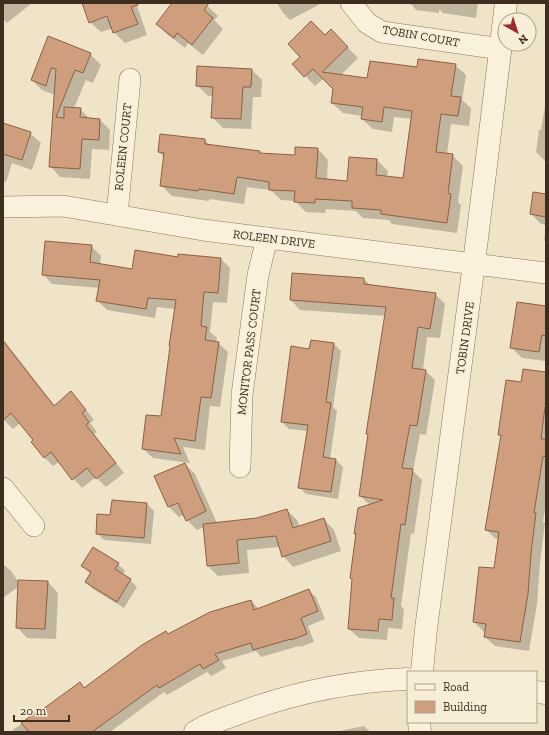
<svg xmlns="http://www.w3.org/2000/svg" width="549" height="735" font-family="'Zilla Slab',serif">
	<rect width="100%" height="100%" fill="#f0e4c8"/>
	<g fill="#0003">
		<polygon points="3,3 32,3 7,23 3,19"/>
		<polygon points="83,3 136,3 147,35 125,43 114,32 113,28 101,32 90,22"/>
		<polygon points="174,3 204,3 218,16 214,20 223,29 203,55 188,43 185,48 168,35 157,24"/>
		<polygon points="277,3 322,3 290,20 283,13"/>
		<polygon points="410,3 478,3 476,18 443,13 439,9 439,13 416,10"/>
		<polygon points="331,30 358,58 340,76 368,80 418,68 455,65 466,75 462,100 471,108 469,126 451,124 447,154 452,155 463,166 458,202 461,205 457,233 392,224 389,220 363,218 356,211 326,209 325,213 306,212 295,201 281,200 271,190 247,187 244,204 209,199 209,201 172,196 161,185 165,158 159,152 205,140 210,145 259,152 261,154 296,156 318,149 328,160 327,180 348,182 350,158 377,160 388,171 387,177 404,180 412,119 394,117 392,132 373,129 362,119 362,116 343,113 332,103 334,89 324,78 315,86 294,64"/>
		<polygon points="49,38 90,54 101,65 93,83 86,80 74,108 80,109 90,119 100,120 110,130 109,150 92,149 90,179 60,177 50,166 55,95 42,90 32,80"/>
		<polygon points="252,70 262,80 261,97 253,97 251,129 223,128 212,117 214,96 208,96 197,85"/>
		<polygon points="546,100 546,162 536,152 539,130 541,130"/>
		<polygon points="3,124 30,133 41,143 32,170 12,163 6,182 3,181"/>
		<polygon points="546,195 546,225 541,224 531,214"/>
		<polygon points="546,228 546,242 544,240"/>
		<polygon points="91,246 101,256 100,264 132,270 178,259 221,259 230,268 227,303 213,302 210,332 217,338 216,342 218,343 228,352 220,407 210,406 205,450 183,447 190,463 153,458 143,449 162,418 175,309 157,307 155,318 107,310 97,300 100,288 52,284 43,274"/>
		<polygon points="364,279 370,285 435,294 445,304 440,338 427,337 423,370 425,370 435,380 426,435 420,434 413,471 422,480 414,534 411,533 401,606 404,609 402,629 388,628 387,640 359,638 349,629 353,580 351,578 357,536 355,534 370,505 360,496 386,316 300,310 291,300"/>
		<polygon points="546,307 546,361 522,358 511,347"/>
		<polygon points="3,339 55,406 71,393 80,402 94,420 90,423 97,432 94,434 124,473 106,487 96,477 82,488 59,462 53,466 44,457 34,441 20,423 13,429 3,419"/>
		<polygon points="334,344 341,351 333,407 337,411 330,459 336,460 343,467 338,499 306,494 299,487 308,431 289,429 282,422 310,350"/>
		<polygon points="546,373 546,504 543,522 545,523 540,563 537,604 529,651 495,646 485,637 486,632 484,632 474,622 495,569 499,539 496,539 486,530 501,437 499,434 506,381 522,383"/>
		<polygon points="185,464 195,474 217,523 258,519 287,510 297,520 300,527 324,519 334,530 341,551 293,567 283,556 280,547 247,550 249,573 218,576 208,566 204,527 197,530 187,520 185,515 179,517 169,507"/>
		<polygon points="147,504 154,511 151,544 104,540 97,533 111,516"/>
		<polygon points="3,564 11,571 18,581 48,582 58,593 56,639 27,638 17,627 19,586 3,598"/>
		<polygon points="118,564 125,571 122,575 130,580 137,587 124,608 93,589 86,582 91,574 82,566"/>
		<polygon points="308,590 316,597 325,619 308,626 314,642 300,647 299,646 261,657 256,651 222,661 226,668 211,676 207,672 167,695 164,692 110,732 92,732 89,728 84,732 10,732 42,709 43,710 80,683 85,689 169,635 251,601 259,609"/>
		<polygon points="364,726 370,732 335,732"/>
	</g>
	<g fill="#cf9f7d" stroke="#8d5f41">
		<polygon points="82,3 138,3 138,5 131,7 138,24 113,33 107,16 89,23"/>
		<polygon points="172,3 209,3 204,10 213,18 192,45 177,33 174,38 156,24"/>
		<polygon points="311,21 325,35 331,29 348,47 322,72 367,78 370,61 417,67 418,59 456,64 451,96 461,97 458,116 441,114 436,152 453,154 448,193 451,194 447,223 381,214 381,210 352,208 352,201 315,199 315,203 294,202 295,191 269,190 269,182 237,177 234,194 199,189 198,191 160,186 164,153 158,152 160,134 205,139 205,144 260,151 259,153 295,155 295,147 318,148 316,178 347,181 349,157 377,159 376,175 403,178 412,111 384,107 382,122 361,119 363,107 331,103 333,89 313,69 304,77 292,64 300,57 288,44"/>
		<polygon points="48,36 91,53 83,73 75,70 56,117 64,118 64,107 81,108 80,117 100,119 99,140 82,139 80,169 49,167 56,69 51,68 46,86 31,80"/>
		<polygon points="197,66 252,69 251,87 243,87 241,119 211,118 213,87 196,86"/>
		<polygon points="3,123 31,132 22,160 3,154"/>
		<polygon points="533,192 546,194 546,217 530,214"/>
		<polygon points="45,241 92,245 90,262 132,269 135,250 178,257 178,254 221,258 218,293 204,292 201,326 207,327 205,340 219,342 211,398 201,397 195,441 174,438 181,454 142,449 146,415 161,416 170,346 169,346 176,300 148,298 146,309 96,301 100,280 42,275"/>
		<polygon points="292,273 364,278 364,284 436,293 430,329 418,327 412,368 426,370 417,426 410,425 402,468 413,469 405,525 401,524 391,598 394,598 392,620 379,619 378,631 348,629 352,579 350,578 356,533 354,534 358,508 383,500 359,496 368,434 366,434 386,307 290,300"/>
		<polygon points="517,302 546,306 546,336 542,335 539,352 510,348"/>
		<polygon points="311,340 334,343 326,402 331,403 323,457 336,459 331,492 298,488 308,425 281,422 291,346 309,349"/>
		<polygon points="3,341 54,406 71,391 86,410 82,413 89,422 86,425 116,463 96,479 87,468 72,480 51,452 44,458 31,442 33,440 11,413 3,420"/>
		<polygon points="523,369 546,372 546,407 545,407 541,439 546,439 546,457 543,456 534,513 536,513 531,553 528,594 520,642 484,637 486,624 473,622 479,567 494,568 499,532 485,530 501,435 498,435 506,380 521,382"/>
		<polygon points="185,463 206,511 186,521 178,503 168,507 154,476"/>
		<polygon points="112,500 147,503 144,538 96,534 97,514 110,515"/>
		<polygon points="287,509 293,528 324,518 331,541 282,557 276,536 237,540 239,563 207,566 203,524 257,518"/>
		<polygon points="93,547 119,563 115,569 131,579 117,602 85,582 91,572 81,566"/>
		<polygon points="18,580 48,581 45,629 16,628"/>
		<polygon points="309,589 318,611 301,618 307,634 291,640 291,639 253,650 251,643 215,654 219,660 203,669 200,664 159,688 157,685 92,732 29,732 21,723 42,708 43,709 80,682 84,688 142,645 166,631 168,634 210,612 251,600 254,610"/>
	</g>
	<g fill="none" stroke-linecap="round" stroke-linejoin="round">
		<g stroke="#8d765c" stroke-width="22">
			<g id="minor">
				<polyline points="351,3 367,23 382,32 501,49"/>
				<polyline points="3,207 63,206 203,230 546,273"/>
				<polyline points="117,215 130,79"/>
				<polyline points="240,467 242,395 258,275 267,238"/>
				<polyline points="3,488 34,526"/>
			</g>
		</g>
		<g stroke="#8d765c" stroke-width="23">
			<g id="tertiary">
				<polyline points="422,672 426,629 474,263 506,3"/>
				<polyline points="536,692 546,693"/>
				<polyline points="419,722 420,732"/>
				<path d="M 195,732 C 208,724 222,719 237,714 C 292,693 349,681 408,679"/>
			</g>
		</g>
		<use href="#minor" stroke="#faf1dc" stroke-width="21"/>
		<use href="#tertiary" stroke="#faf1dc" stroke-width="22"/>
	</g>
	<g text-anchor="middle" stroke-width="4" stroke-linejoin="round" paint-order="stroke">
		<g font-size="12" fill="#3d2e20" stroke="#f7eed8">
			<text transform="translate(421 36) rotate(10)" y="4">TOBIN COURT</text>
			<text transform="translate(123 147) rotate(-84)" y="4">ROLEEN COURT</text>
			<text transform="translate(274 239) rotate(7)" y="4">ROLEEN DRIVE</text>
			<text transform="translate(465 338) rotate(-82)" y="4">TOBIN DRIVE</text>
			<text transform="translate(249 352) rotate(-83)" y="4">MONITOR PASS COURT</text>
		</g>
	</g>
	<rect width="549" height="735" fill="none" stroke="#3d2e20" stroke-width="8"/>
	<rect x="407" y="671" width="130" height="52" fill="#f7eed8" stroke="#ada18e"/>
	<rect x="415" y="684" width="20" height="6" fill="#faf1dc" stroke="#ada18e"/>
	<text x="443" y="691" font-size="12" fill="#3d2e20">Road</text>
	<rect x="415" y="701" width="20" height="12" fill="#cf9f7d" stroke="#ada18e"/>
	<text x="443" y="711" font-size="12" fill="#3d2e20">Building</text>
	<g transform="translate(517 32) rotate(141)"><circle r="19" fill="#f7eed8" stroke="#ada18e"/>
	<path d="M0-3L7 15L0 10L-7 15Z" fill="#9e2a2b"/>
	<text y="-6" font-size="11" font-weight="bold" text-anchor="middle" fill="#3d2e20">N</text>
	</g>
	<path d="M14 715v6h55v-6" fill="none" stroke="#3d2e20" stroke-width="2"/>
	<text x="20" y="715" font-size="12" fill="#3d2e20" stroke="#f7eed8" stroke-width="3" paint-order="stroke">20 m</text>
</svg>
